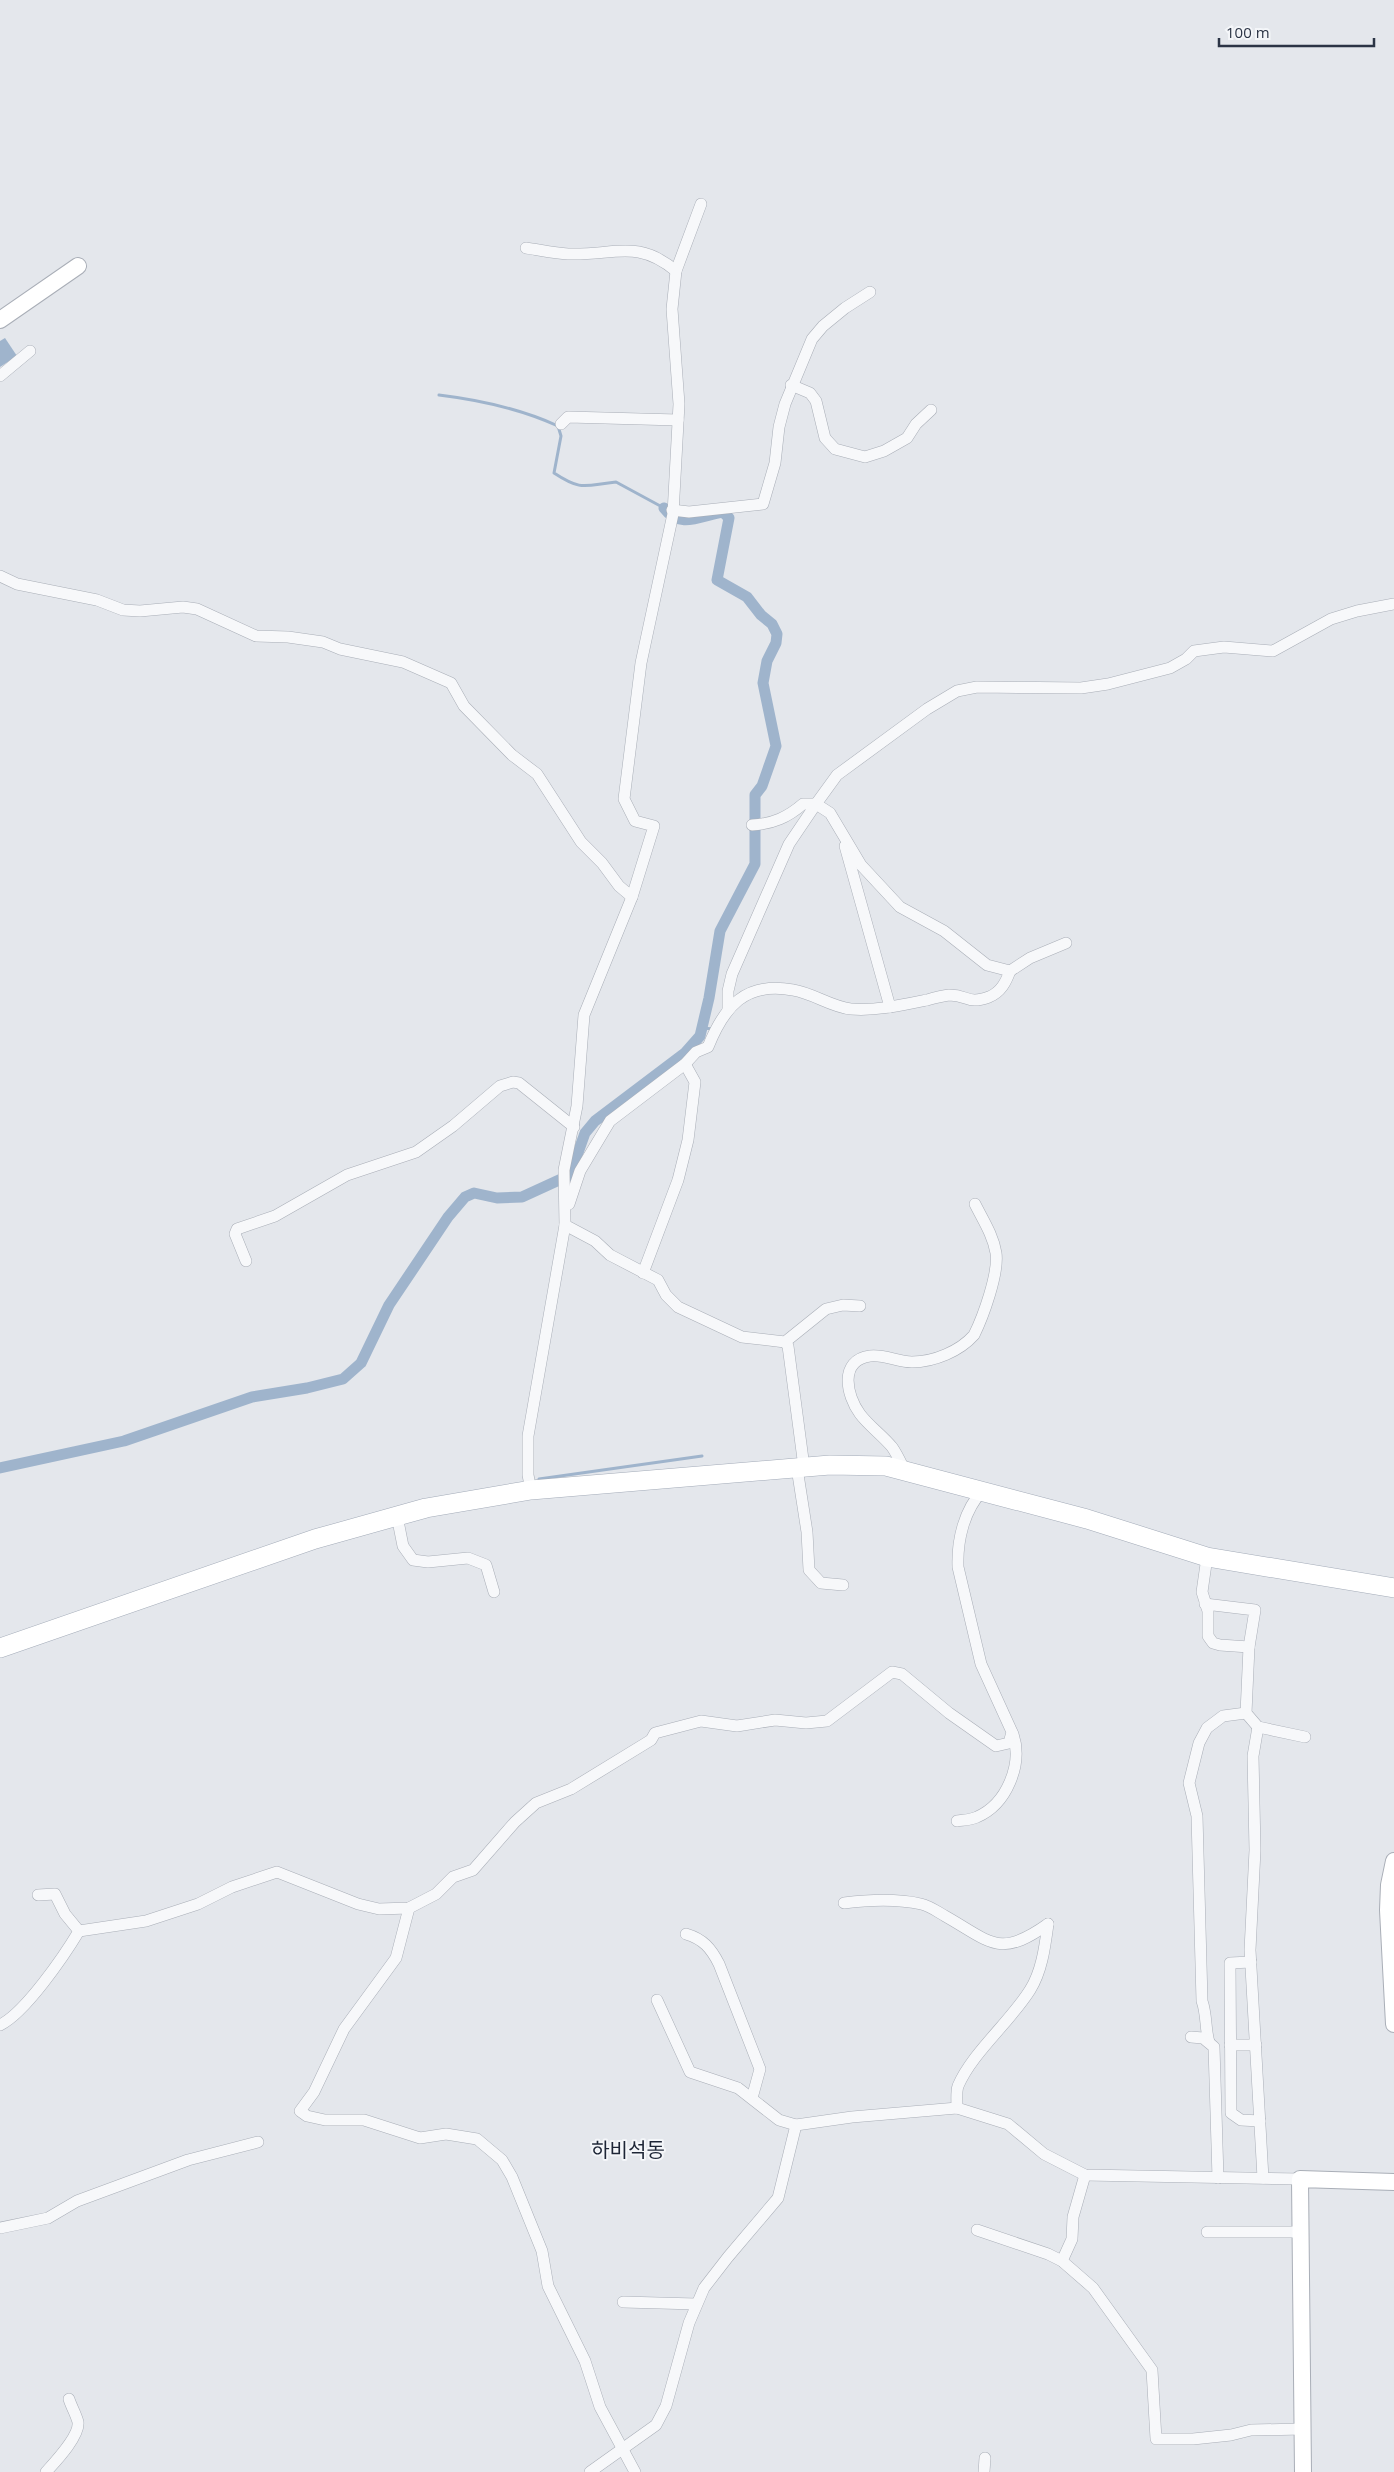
<svg xmlns="http://www.w3.org/2000/svg" width="1394" height="2472" font-family="'Open Sans','Noto Sans KR',sans-serif">
	<rect width="100%" height="100%" fill="#e4e7ec"/>
	<polygon fill="#9fb4cc" points="5,338 17,356 0,367 0,341"/>
	<g fill="none" stroke-linecap="round" stroke-linejoin="round">
		<g stroke="#9fb4cc" stroke-width="3">
			<path d="M 439,395 C 480,400 521,409 558,426 L 561,436 L 554,473 C 583,492 585,485 616,482 L 664,508"/>
			<polyline points="703,1028 713,1029"/>
			<polyline points="539,1479 702,1456"/>
		</g>
		<path stroke="#9fb4cc" stroke-width="11" d="M 0,1468 L 124,1441 L 252,1397 L 307,1388 L 343,1379 L 361,1363 L 389,1305 L 448,1217 L 465,1197 L 474,1193 L 497,1198 L 522,1197 L 570,1175 L 585,1133 L 595,1121 L 685,1053 L 700,1036 L 709,998 L 720,931 L 755,864 L 755,795 L 762,786 L 776,746 L 763,683 L 767,661 L 776,643 L 777,634 L 772,624 L 761,615 L 747,597 L 717,580 L 729,518 L 723,512 C 702,515 680,530 664,508"/>
		<g stroke="#a9aeb7" stroke-width="12">
			<g id="street">
				<path d="M 526,248 C 540,250 554,253 568,254 C 613,256 637,238 676,271"/>
				<polyline points="0,376 30,351"/>
				<polyline points="791,385 810,393 816,401 825,438 835,449 865,457 884,451 907,438 916,424 931,410"/>
				<polyline points="561,424 568,417 678,420"/>
				<polyline points="672,510 689,512 763,504 775,463 779,427 785,404 812,339 823,326 845,308 870,292"/>
				<polyline points="0,576 17,584 97,600 123,610 140,611 183,607 197,609 256,636 288,637 323,642 340,649 403,662 451,683 464,706 512,755 537,774 581,842 602,863 619,886 632,897"/>
				<path d="M 752,825 C 773,824 788,817 803,804 L 816,804 L 830,813 L 861,865 L 900,907 L 944,931 L 987,965 L 1010,971 L 1030,958 L 1066,943"/>
				<polyline points="845,846 890,1007"/>
				<polyline points="728,1009 728,991 732,974 789,844 816,804 837,775 927,709 957,691 977,687 1081,688 1108,684 1170,668 1186,659 1194,651 1224,647 1273,651 1331,619 1357,611 1394,604"/>
				<path d="M 569,1204 L 580,1171 L 610,1121 L 685,1064 L 696,1052 L 708,1047 C 724,1007 745,981 793,990 C 813,993 831,1007 851,1009 C 876,1011 903,1005 927,1000 C 934,998 941,996 949,995 C 969,995 967,1005 989,997 C 1001,992 1006,982 1010,971"/>
				<polyline points="565,1225 595,1241 610,1255 658,1280 666,1295 678,1307 742,1337 785,1342 826,1309 843,1305 860,1306"/>
				<polyline points="246,1261 235,1234 237,1229 275,1216 347,1175 416,1152 453,1126 500,1086 513,1082 519,1083 574,1127"/>
				<polyline points="643,1273 678,1180 688,1140 695,1082 685,1064"/>
				<polyline points="785,1342 788,1346 804,1467"/>
				<polyline points="797,1468 807,1532 809,1570 821,1583 843,1585"/>
				<path d="M 905,1471 C 901,1463 897,1454 892,1447 C 882,1435 869,1426 860,1414 C 846,1395 839,1360 870,1356 C 884,1354 898,1362 912,1362 C 934,1362 960,1351 974,1335 C 983,1317 999,1273 996,1253 C 993,1235 983,1220 975,1204"/>
				<polyline points="531,1490 528,1475 528,1436 565,1225 564,1170 577,1106 584,1015 632,897 654,826 635,821 624,799 641,663 673,514 679,404 672,309 676,271 701,204"/>
				<polyline points="397,1516 403,1546 413,1560 428,1562 468,1558 486,1565 494,1592"/>
				<polyline points="1207,1557 1202,1592 1208,1611 1208,1636 1213,1643 1220,1645 1249,1647"/>
				<polyline points="1205,1604 1255,1610 1249,1647 1246,1713 1258,1727 1305,1737"/>
				<polyline points="1258,1727 1253,1756 1255,1850 1250,1950 1263,2178"/>
				<path d="M 957,1821 C 963,1820 971,1820 977,1817 C 1007,1804 1023,1764 1013,1734"/>
				<polyline points="38,1895 55,1894 65,1914 79,1931"/>
				<path d="M 844,1903 C 868,1900 898,1899 921,1904 C 930,1906 938,1912 945,1916 C 991,1942 999,1959 1048,1924"/>
				<polyline points="409,1908 396,1958 344,2029 314,2092 300,2111 307,2116 325,2120 364,2120 420,2138 446,2134 477,2139 502,2160 512,2177 542,2251 548,2286 585,2361 600,2407 635,2472"/>
				<path d="M 686,1934 C 703,1939 711,1948 719,1964 L 760,2069 L 752,2098"/>
				<polyline points="1251,1962 1230,1963 1231,2113 1241,2120 1260,2121"/>
				<polyline points="657,2000 690,2072 738,2088 779,2120 796,2125 852,2117 957,2108 1008,2124 1044,2154 1085,2175 1300,2179"/>
				<path d="M 0,2025 C 25,2013 64,1956 79,1931 L 146,1921 L 198,1904 L 232,1887 L 277,1872 L 358,1904 L 379,1909 L 409,1908 L 436,1894 L 453,1877 L 473,1870 L 515,1822 L 536,1803 L 571,1789 L 651,1740 L 655,1733 L 701,1721 L 737,1726 L 775,1720 L 806,1723 L 827,1721 L 892,1672 L 902,1674 L 949,1713 L 996,1746 L 1009,1743 L 1012,1732 L 981,1664 L 958,1567 C 957,1540 964,1510 983,1490"/>
				<polyline points="1191,2037 1203,2038 1214,2047 1218,2178"/>
				<path d="M 1209,2042 C 1205,2029 1207,2015 1202,2001 L 1197,1816 L 1189,1783 L 1199,1743 L 1207,1728 L 1223,1716 L 1246,1713"/>
				<polyline points="1230,2045 1256,2045"/>
				<path d="M 957,2108 C 957,2101 956,2092 958,2086 C 972,2053 1010,2022 1030,1990 C 1042,1971 1045,1946 1048,1924"/>
				<polyline points="0,2228 48,2218 77,2201 188,2160 258,2142"/>
				<polyline points="977,2230 1048,2254 1062,2261 1093,2288 1152,2370 1156,2439 1193,2439 1231,2435 1251,2430 1302,2429"/>
				<polyline points="1207,2232 1300,2232"/>
				<polyline points="1062,2261 1072,2239 1073,2217 1085,2175"/>
				<polyline points="623,2302 696,2304"/>
				<path d="M 46,2472 C 55,2462 80,2436 78,2422 C 76,2414 71,2406 69,2399"/>
				<polyline points="590,2472 656,2425 666,2406 689,2323 704,2288 728,2257 778,2198 796,2125"/>
				<polyline points="984,2472 985,2458"/>
			</g>
		</g>
		<g stroke="#a9aeb7" stroke-width="18">
			<g id="secondary">
				<polyline points="0,320 78,266"/>
				<polyline points="1394,1861 1389,1885 1388,1910 1394,2024"/>
				<polyline points="1303,2472 1300,2179 1394,2182"/>
			</g>
		</g>
		<g stroke="#a3abb8" stroke-width="20">
			<polyline id="primary" points="0,1648 315,1539 426,1508 531,1490 830,1465 886,1466 1087,1519 1207,1557 1394,1588"/>
		</g>
		<use href="#street" stroke="#f7f8fa" stroke-width="11"/>
		<use href="#secondary" stroke="#fff" stroke-width="16"/>
		<use href="#primary" stroke="#fff" stroke-width="19"/>
	</g>
	<g text-anchor="middle" stroke-width="4" stroke-linejoin="round" paint-order="stroke">
		<g font-size="20" fill="#1d2536" stroke="#f4f6f9">
			<text x="628" y="2157">하비석동</text>
		</g>
	</g>
	<path d="M1219 38v8h155v-8" fill="none" stroke="#2b3445" stroke-width="2.5"/>
	<text x="1226" y="38" font-size="15" fill="#2b3445" stroke="#f4f6f9" stroke-width="4" paint-order="stroke">100 m</text>
</svg>
